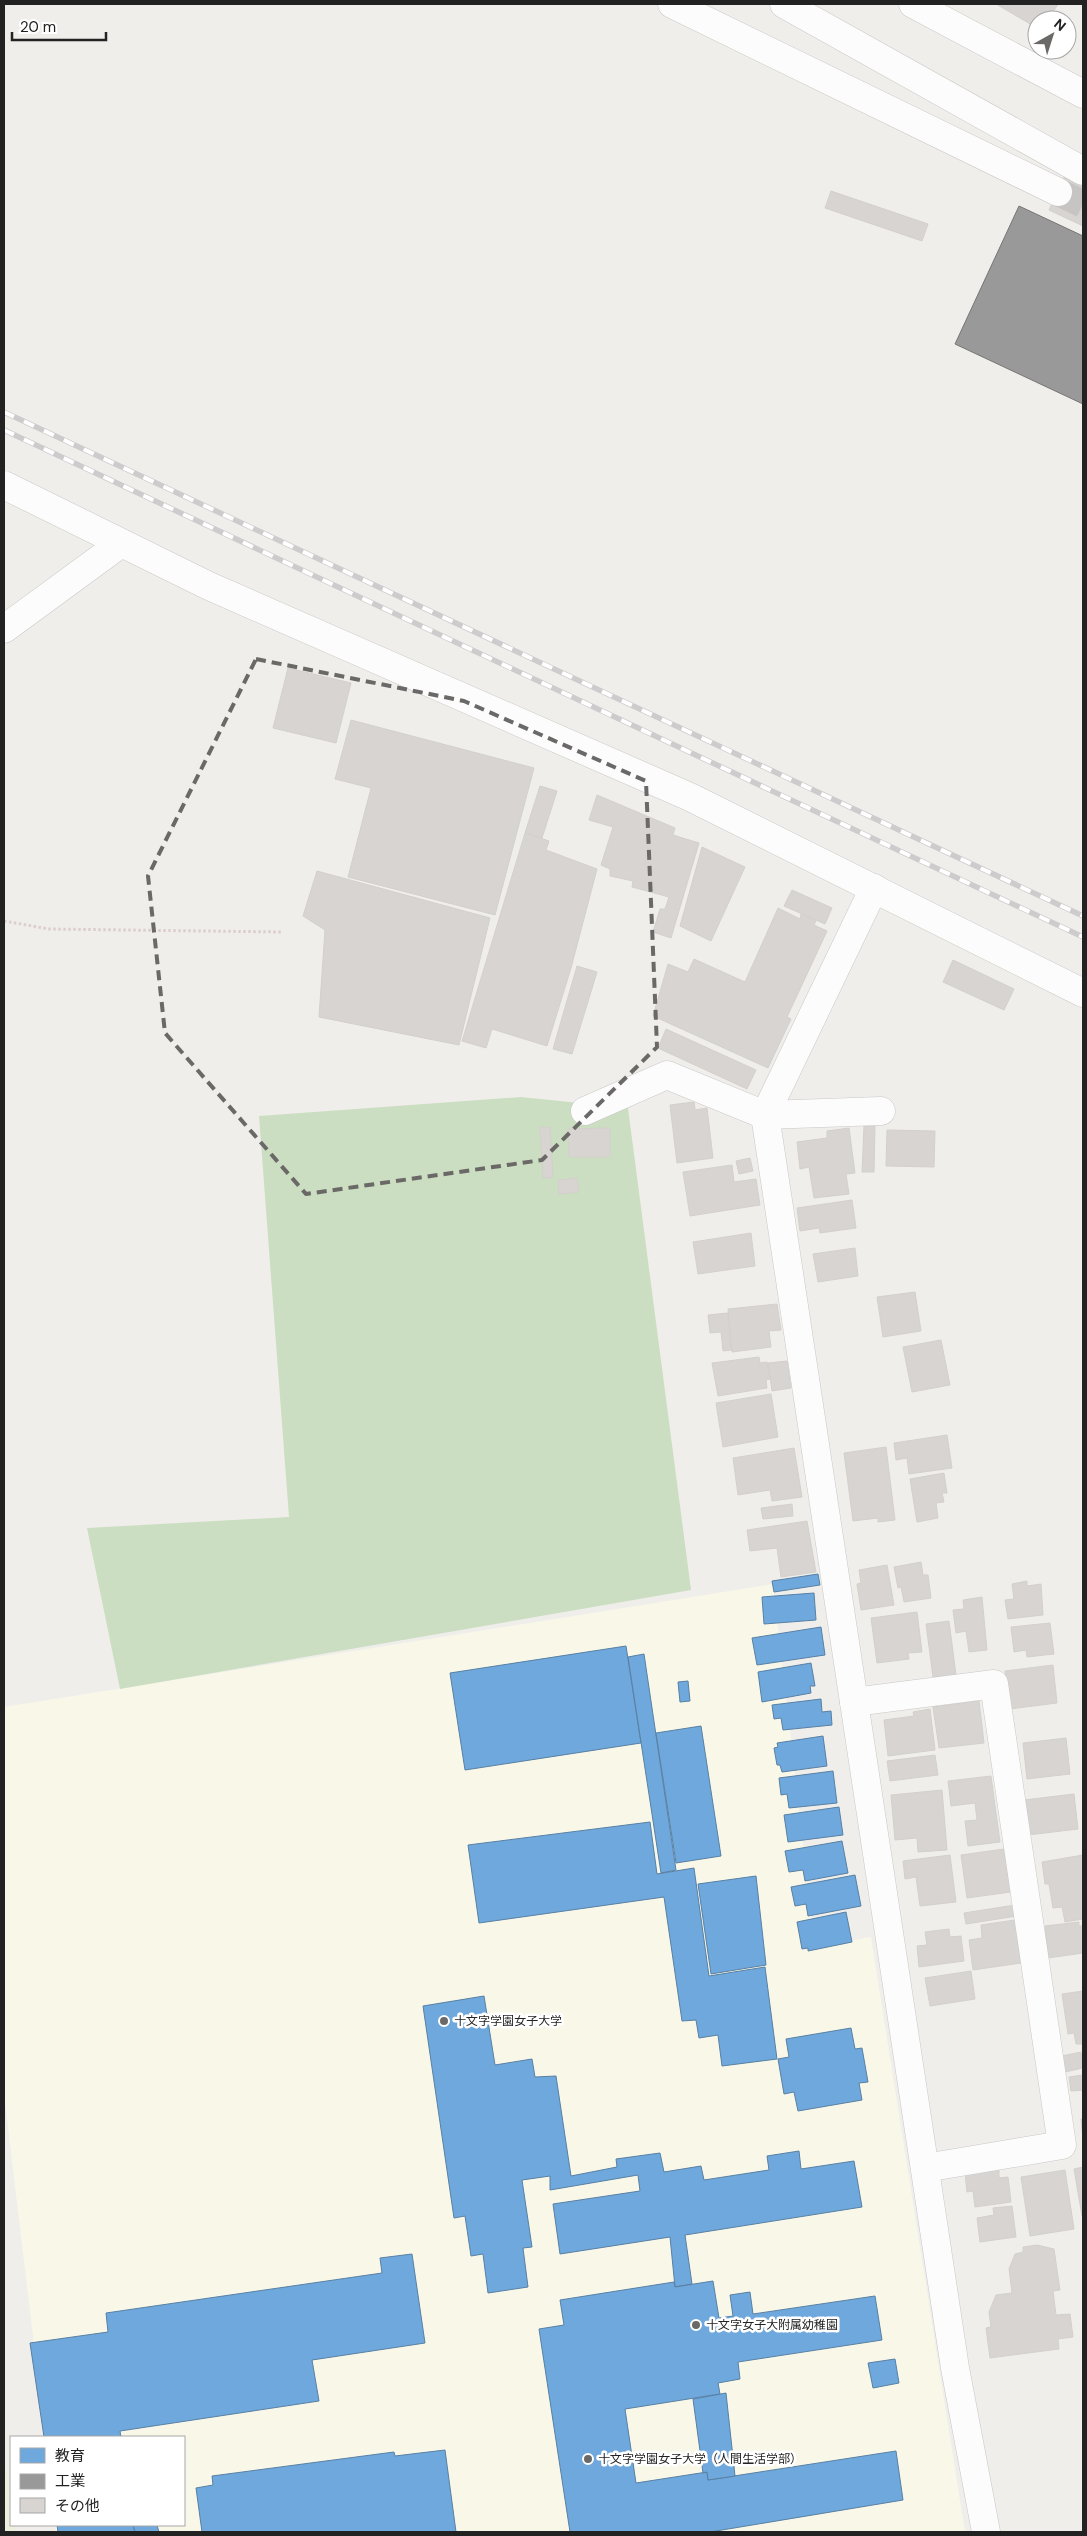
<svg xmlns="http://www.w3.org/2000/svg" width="1087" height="2536" font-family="'DM Sans','Noto Sans JP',sans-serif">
	<rect width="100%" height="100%" fill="#f0eeeb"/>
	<polygon fill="#f8f7e8" points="773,1584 815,1947 871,1937 965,2532 56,2532 55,2525 184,2525 184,2437 45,2437 4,2094 4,1707"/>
	<polygon fill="#efefdf" points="4,2451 11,2498 11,2525 16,2525 17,2532 4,2532"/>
	<polygon fill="#cbdec1" points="521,1097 628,1108 691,1590 120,1689 87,1528 289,1517 259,1116"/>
	<g fill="#6fa8dc" stroke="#5880a4">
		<polygon points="818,1574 820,1585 774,1592 772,1581"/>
		<polygon points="814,1593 816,1620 764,1624 762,1597"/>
		<polygon points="821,1627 825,1655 757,1665 752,1638"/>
		<polygon points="626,1646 641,1743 465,1770 450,1673"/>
		<polygon points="644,1654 676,1870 661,1873 628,1657"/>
		<polygon points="811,1663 815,1686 810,1686 811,1693 762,1702 758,1672"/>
		<polygon points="688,1681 690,1701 680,1702 678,1682"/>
		<polygon points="821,1699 822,1712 831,1711 832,1725 783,1730 781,1718 774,1719 772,1705"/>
		<polygon points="701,1726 721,1856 676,1863 656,1733"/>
		<polygon points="823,1736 827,1766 782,1772 780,1765 777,1765 774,1748 778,1747 777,1743"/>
		<polygon points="833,1771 837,1803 789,1808 787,1794 781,1795 779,1778"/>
		<polygon points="839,1807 843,1835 788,1842 784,1815"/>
		<polygon points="650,1822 657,1874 694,1868 709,1976 765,1967 777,2059 722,2066 718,2035 699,2038 696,2020 682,2021 664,1897 479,1923 468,1845"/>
		<polygon points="842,1841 848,1873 805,1881 803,1870 789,1872 785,1851"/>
		<polygon points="855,1875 861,1906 808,1916 806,1904 795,1906 791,1887"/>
		<polygon points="756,1876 766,1965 711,1974 698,1884"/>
		<polygon points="846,1912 852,1942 808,1951 808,1948 802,1949 797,1922"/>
		<polygon points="484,1996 495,2065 532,2059 535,2077 556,2076 571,2176 617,2167 616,2159 660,2153 664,2172 701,2166 704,2180 769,2170 767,2156 799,2151 801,2169 854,2161 862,2207 685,2235 692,2284 675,2287 670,2237 560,2254 553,2204 640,2191 638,2175 550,2190 550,2176 522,2180 532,2247 523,2248 528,2287 488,2293 483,2254 471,2256 465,2216 454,2218 423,2006"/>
		<polygon points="851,2028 855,2049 862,2048 868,2082 859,2083 862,2100 798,2111 794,2092 784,2094 778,2059 789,2057 786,2039"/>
		<polygon points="412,2254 425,2343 312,2360 319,2401 120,2431 121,2437 44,2437 30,2343 108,2332 106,2313 382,2273 380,2258"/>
		<polygon points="713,2281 719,2318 733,2316 730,2295 750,2292 753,2314 875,2296 882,2340 738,2362 740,2379 718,2383 720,2394 625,2409 636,2483 707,2472 708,2480 896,2451 903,2500 710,2532 570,2532 539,2329 564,2325 560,2300 674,2282 675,2287"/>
		<polygon points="895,2359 899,2383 873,2388 868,2363"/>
		<polygon points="726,2393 735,2476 708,2480 707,2472 703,2473 693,2399"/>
		<polygon points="445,2450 456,2532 202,2532 196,2488 213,2485 212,2476 394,2452 395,2456"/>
		<polygon points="57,2525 133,2525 135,2532 58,2532"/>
		<polygon points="133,2525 157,2525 159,2532 135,2532"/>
	</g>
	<polygon fill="#999" stroke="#757575" points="1019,206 1083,236 1083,404 955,344"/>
	<g fill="#d7d4d2" stroke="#d3d0cc">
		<polygon points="996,4 1058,4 1048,20 1037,20 1037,28"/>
		<polygon points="1067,171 1083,178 1083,226 1049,210"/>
		<polygon points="831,191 928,224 922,241 825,208"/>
		<polygon points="288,668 351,683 336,743 273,728"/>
		<polygon points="351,720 534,768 495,915 348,877 371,788 335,779"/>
		<polygon points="540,786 557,791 542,838 525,833"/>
		<polygon points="597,795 675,828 673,835 699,843 671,938 653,932 660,909 665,909 669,897 632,887 633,881 610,876 610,869 601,865 613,827 589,820"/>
		<polygon points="525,833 549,841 546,850 597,869 571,968 547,1046 492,1029 486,1048 462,1041"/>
		<polygon points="702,847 745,867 711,941 680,926"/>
		<polygon points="317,871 490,918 459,1045 319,1017 325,930 303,916"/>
		<polygon points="792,890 832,908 825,924 784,906"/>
		<polygon points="778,908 800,919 801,914 816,921 814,925 827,931 787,1017 791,1019 768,1068 653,1016 668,964 688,972 694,959 745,982"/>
		<polygon points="953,960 1014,989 1004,1010 943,982"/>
		<polygon points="577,966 597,972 572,1054 553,1049"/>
		<polygon points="666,1029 756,1070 747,1089 658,1048"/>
		<polygon points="694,1102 695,1110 707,1108 713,1158 677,1163 670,1105"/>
		<polygon points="864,1126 875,1126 874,1172 862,1172"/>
		<polygon points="540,1127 550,1127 553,1177 543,1178"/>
		<polygon points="610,1128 610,1157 569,1157 568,1129"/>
		<polygon points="849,1128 855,1173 846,1174 849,1194 814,1198 809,1167 800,1169 797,1142 827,1138 827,1131"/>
		<polygon points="887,1130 935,1131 934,1167 886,1166"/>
		<polygon points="750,1158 753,1171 739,1174 736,1161"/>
		<polygon points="732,1165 734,1182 756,1179 760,1205 690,1216 683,1172"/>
		<polygon points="577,1178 579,1192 559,1194 558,1180"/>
		<polygon points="852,1200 856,1228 820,1233 819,1228 800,1231 797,1208"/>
		<polygon points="751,1233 755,1266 698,1274 693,1242"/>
		<polygon points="855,1248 858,1276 818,1282 813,1254"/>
		<polygon points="915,1292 921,1331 883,1337 877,1297"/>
		<polygon points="777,1304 781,1330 769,1331 771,1347 732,1352 728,1309"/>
		<polygon points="728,1313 731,1350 723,1351 721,1332 710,1333 708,1315"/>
		<polygon points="941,1340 950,1385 912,1392 903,1347"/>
		<polygon points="759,1357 760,1363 767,1362 770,1379 766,1380 767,1388 718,1396 712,1363"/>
		<polygon points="787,1361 791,1388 772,1391 768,1363"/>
		<polygon points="771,1394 778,1437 723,1447 716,1403"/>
		<polygon points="947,1435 952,1468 909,1474 907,1458 896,1460 894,1443"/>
		<polygon points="886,1447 895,1520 878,1522 878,1518 853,1521 844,1453"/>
		<polygon points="794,1448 802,1497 772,1501 770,1490 738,1495 733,1458"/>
		<polygon points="944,1473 947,1493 942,1493 944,1502 936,1503 938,1518 917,1522 910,1479"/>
		<polygon points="792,1504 793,1516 763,1519 761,1508"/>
		<polygon points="807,1521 816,1572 781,1577 777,1548 750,1551 747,1530"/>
		<polygon points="921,1562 923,1575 928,1575 931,1598 904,1602 901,1587 898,1588 894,1567"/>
		<polygon points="887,1565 894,1605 861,1610 857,1584 861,1583 859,1570"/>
		<polygon points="1027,1581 1027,1586 1041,1584 1043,1615 1008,1619 1005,1600 1014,1599 1012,1584"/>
		<polygon points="982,1597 987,1650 969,1652 966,1631 956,1633 953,1610 964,1609 963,1600"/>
		<polygon points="917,1612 922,1652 908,1653 909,1659 877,1663 871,1618"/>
		<polygon points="949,1621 956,1675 933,1677 926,1624"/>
		<polygon points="1050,1623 1054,1654 1027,1657 1026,1650 1014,1652 1011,1627"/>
		<polygon points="1053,1665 1057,1703 1010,1709 1005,1671"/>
		<polygon points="979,1701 984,1743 939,1748 933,1707"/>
		<polygon points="930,1709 935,1750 888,1756 884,1720 914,1716 913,1712"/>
		<polygon points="1066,1738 1070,1774 1027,1779 1023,1743"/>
		<polygon points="935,1755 938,1775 890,1781 887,1761"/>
		<polygon points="991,1776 1000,1842 968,1846 965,1821 977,1820 975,1803 951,1806 948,1781"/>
		<polygon points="942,1790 947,1850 918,1852 917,1838 895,1840 891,1795"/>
		<polygon points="1074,1794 1078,1829 1028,1835 1024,1800"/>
		<polygon points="1004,1849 1011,1892 967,1898 961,1855"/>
		<polygon points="950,1855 956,1902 920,1906 916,1877 905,1879 903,1861"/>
		<polygon points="1083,1855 1083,1919 1065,1922 1062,1907 1053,1908 1049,1884 1045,1884 1042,1862"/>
		<polygon points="1015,1905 1017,1916 966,1924 964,1913"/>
		<polygon points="1015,1920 1021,1963 973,1970 969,1940 982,1938 981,1925"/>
		<polygon points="1079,1922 1079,1926 1083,1926 1083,1953 1048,1958 1045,1926"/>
		<polygon points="949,1929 950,1937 961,1936 964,1961 919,1967 917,1946 927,1945 925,1932"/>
		<polygon points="971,1971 975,1999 930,2006 925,1978"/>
		<polygon points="1083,1991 1083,2044 1076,2044 1074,2033 1068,2034 1062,1994"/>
		<polygon points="1081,2052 1083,2068 1065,2072 1062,2056"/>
		<polygon points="1083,2075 1083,2090 1071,2091 1069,2077"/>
		<polygon points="1081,2119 1083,2119 1083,2139"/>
		<polygon points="1083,2167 1083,2215 1082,2216 1074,2169"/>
		<polygon points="999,2169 999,2178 1008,2177 1011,2202 975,2207 973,2191 967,2192 965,2173"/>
		<polygon points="1065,2170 1074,2229 1030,2236 1021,2177"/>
		<polygon points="1012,2206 1016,2237 980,2242 977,2218 994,2215 993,2208"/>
		<polygon points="1037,2245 1054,2249 1060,2290 1053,2291 1056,2315 1070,2314 1073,2337 1058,2339 1059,2349 990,2358 986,2328 991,2327 989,2312 996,2295 1012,2293 1009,2269 1015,2254 1023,2252 1023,2247"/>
	</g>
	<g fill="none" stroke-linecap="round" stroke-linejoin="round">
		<polyline stroke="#c7c5c3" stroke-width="28" stroke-dasharray="28 14" stroke-linecap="butt" points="1058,192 1083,204"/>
		<g stroke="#c9c8c7" stroke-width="29">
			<g id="minor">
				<polyline points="672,4 1058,192"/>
				<polyline points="784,4 1083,171"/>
				<polyline points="913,4 1083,94"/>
				<polyline points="4,485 209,586 690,797 1083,993"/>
				<polyline points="4,629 120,544"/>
				<polyline points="874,888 765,1115 955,2368 986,2532"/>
				<polyline points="585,1111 667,1075 765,1115 881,1111"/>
				<polyline points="854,1702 994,1684 1062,2145 925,2168"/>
			</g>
		</g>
		<polyline stroke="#dccecd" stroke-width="3" stroke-dasharray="2.5 2.5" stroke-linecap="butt" points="4,921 49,929 283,932"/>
		<use href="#minor" stroke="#fdfcfc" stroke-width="28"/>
		<g stroke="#ccc" stroke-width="5.5">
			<g id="rail">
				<polyline points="4,412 1083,916"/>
				<polyline points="4,430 1083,937"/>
			</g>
		</g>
		<use href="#rail" stroke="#fff" stroke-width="4" stroke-dasharray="11" stroke-linecap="butt"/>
	</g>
	<path fill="none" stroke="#6a6968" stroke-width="4" stroke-dasharray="10 6" stroke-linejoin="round" d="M 256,659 L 464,701 L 646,781 L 657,1047 L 542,1160 L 306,1194 L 165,1033 L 148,876 Z"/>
	<g fill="#6a6968" stroke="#fff" stroke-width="2">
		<circle cx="444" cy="2021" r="5"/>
		<circle cx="696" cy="2325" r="5"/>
		<circle cx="588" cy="2459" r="5"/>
	</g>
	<g text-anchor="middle" stroke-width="5" stroke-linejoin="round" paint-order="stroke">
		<g font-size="12" fill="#222" stroke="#fff" text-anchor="start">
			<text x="454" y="2025">十文字学園女子大学</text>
			<text x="706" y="2329">十文字女子大附属幼稚園</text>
			<text x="598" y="2463">十文字学園女子大学（人間生活学部）</text>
		</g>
	</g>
	<rect width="1087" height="2536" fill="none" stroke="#222222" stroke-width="10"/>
	<rect x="10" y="2436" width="175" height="90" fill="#ffffff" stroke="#a7a7a7"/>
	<rect x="20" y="2448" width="25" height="15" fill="#6fa8dc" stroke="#a7a7a7"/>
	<text x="55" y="2461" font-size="15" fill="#222222">教育</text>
	<rect x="20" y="2474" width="25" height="15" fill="#999999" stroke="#a7a7a7"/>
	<text x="55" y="2486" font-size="15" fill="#222222">工業</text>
	<rect x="20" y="2498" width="25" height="15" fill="#d7d4d2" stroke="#a7a7a7"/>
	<text x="55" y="2511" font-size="15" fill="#222222">その他</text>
	<g transform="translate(1052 35) rotate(39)"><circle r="24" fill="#ffffff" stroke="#a7a7a7"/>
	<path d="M0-4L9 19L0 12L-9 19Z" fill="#6a6968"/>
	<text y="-8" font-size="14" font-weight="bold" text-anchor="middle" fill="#222222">N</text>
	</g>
	<path d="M12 32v8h94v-8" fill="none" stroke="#222222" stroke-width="2.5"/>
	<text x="20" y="32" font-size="15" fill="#222222" stroke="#ffffff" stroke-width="4" paint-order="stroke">20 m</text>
</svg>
